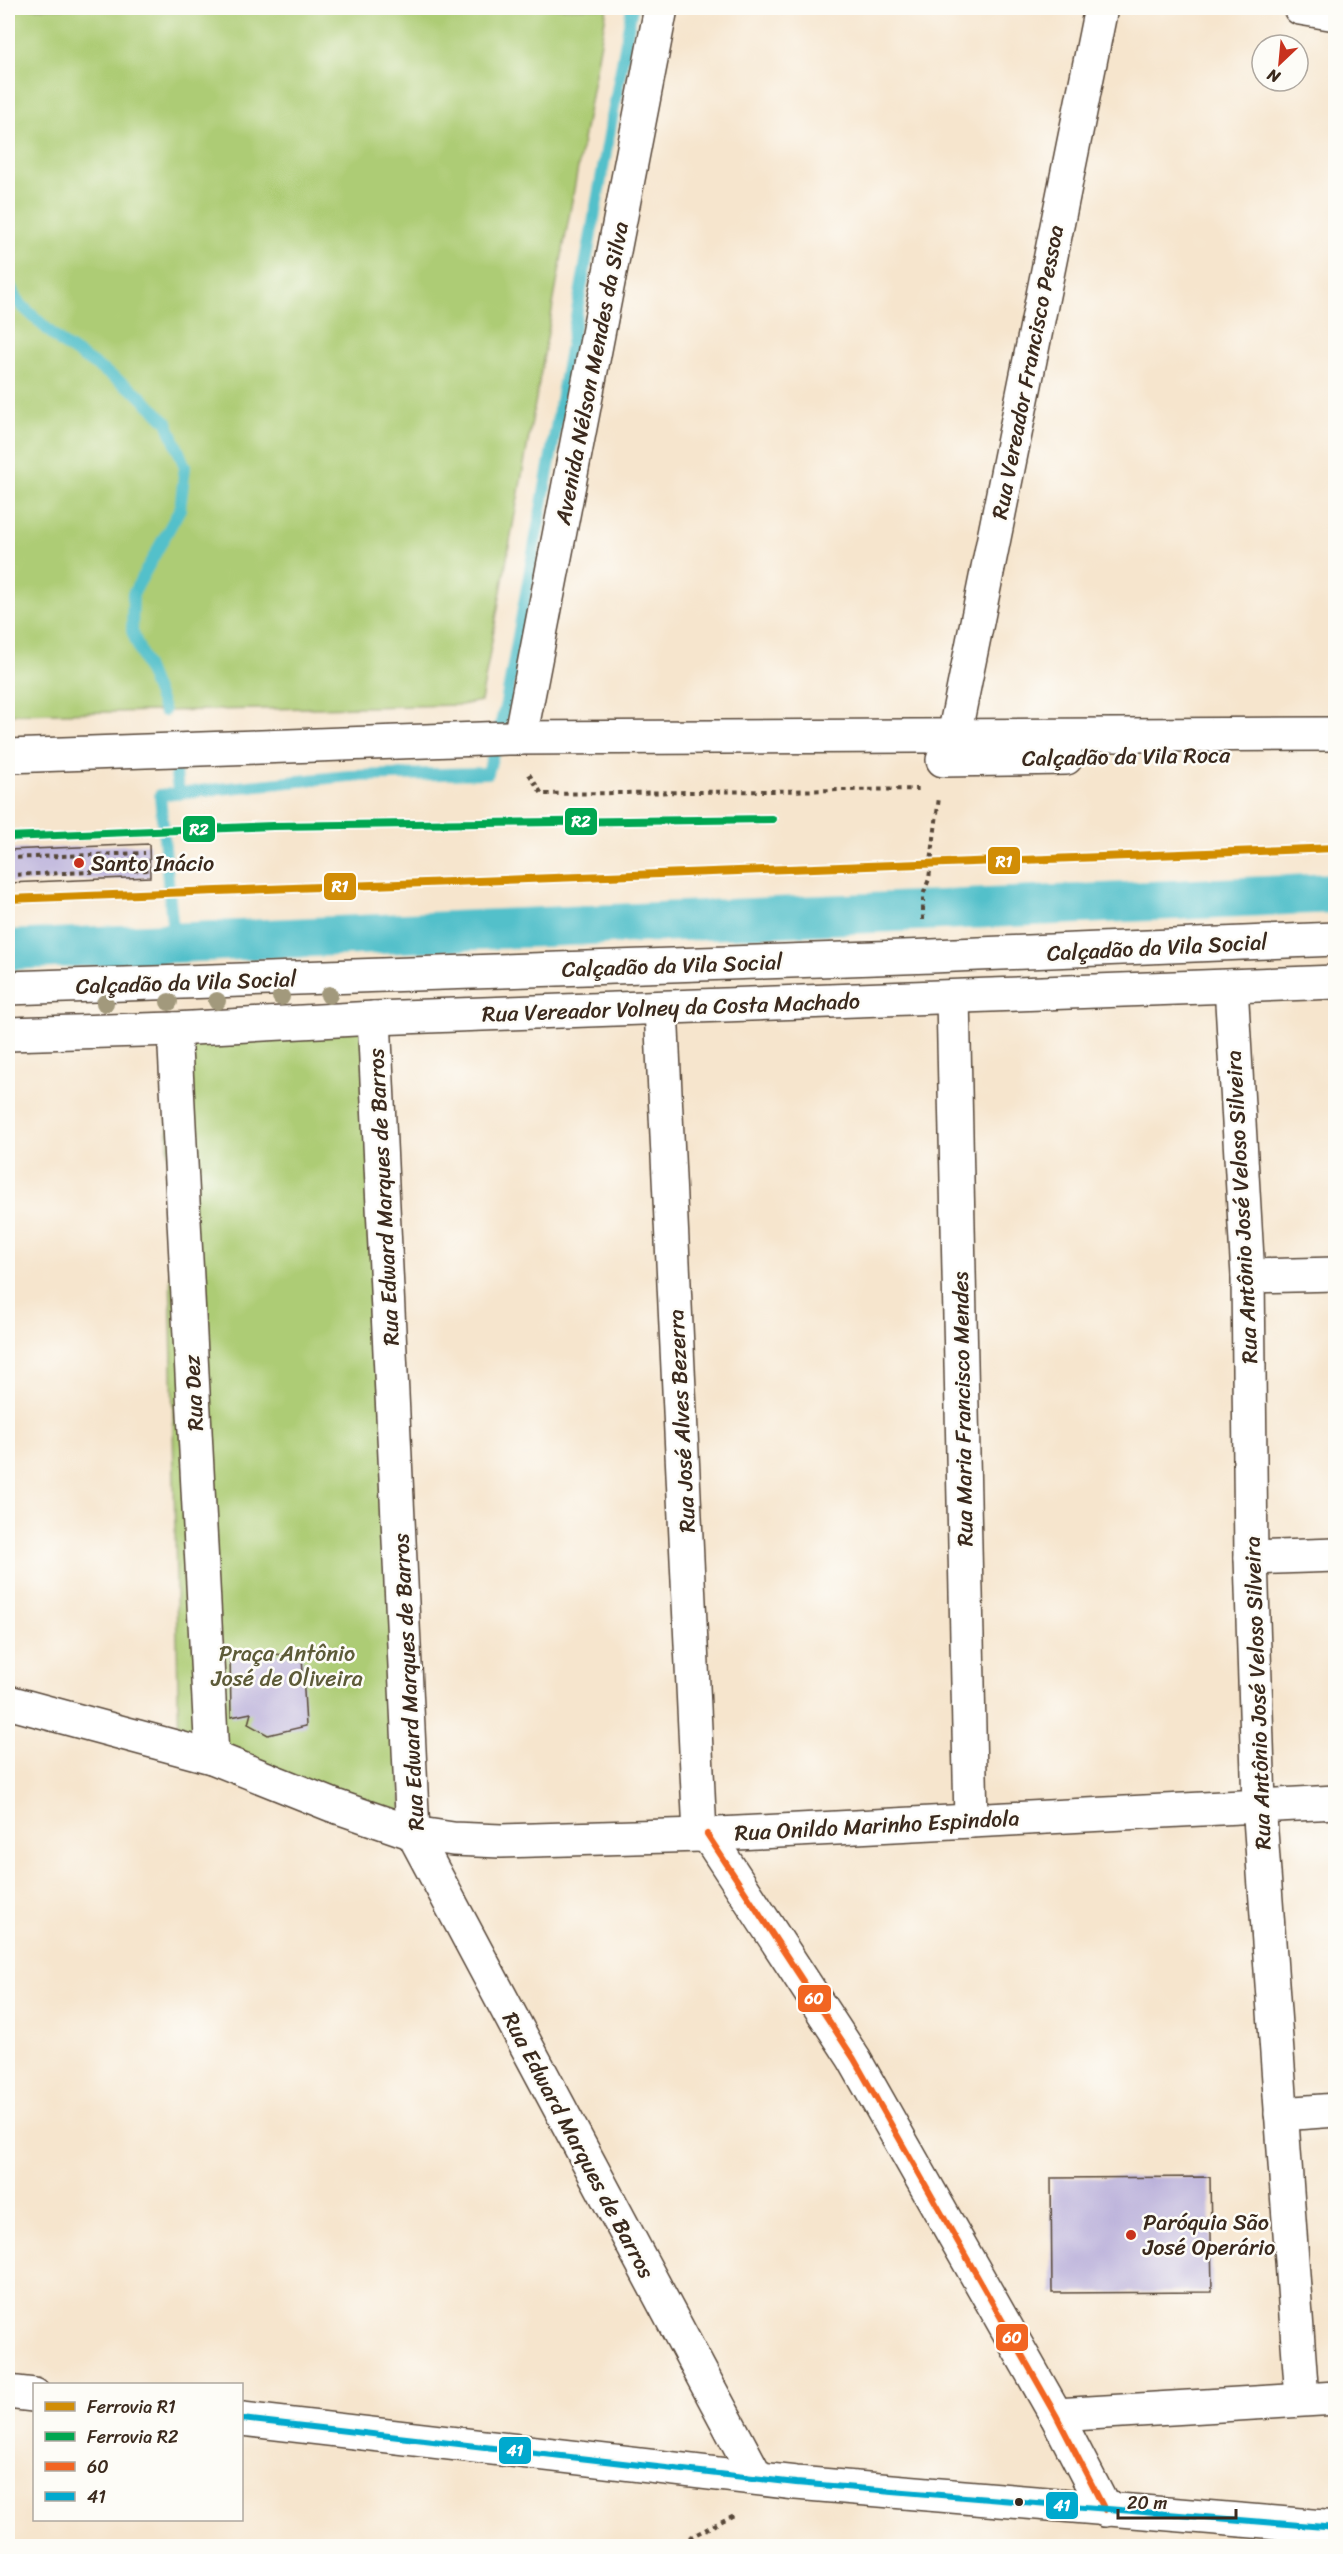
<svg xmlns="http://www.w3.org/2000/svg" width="1343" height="2554" font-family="Sriracha,sans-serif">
	<rect width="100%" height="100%" fill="#fdfcf7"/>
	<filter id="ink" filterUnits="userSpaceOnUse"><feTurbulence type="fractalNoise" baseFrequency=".0167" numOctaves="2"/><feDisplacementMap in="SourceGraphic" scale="12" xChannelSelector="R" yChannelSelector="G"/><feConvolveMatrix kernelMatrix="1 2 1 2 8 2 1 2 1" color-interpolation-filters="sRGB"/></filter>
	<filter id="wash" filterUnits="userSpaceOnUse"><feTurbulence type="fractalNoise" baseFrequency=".008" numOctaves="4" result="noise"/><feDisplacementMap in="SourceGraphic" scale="24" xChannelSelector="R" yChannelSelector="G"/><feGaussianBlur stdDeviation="1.35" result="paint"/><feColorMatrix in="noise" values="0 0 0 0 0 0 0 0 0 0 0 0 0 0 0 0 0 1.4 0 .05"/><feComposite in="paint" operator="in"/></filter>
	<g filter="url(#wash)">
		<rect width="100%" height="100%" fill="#f6e5cd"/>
		<g fill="#adcc74" stroke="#747b49" stroke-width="1.5">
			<polygon points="8,8 607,8 481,701 461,705 8,714"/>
			<polygon points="367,1023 403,1827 179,1747 166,1042"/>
		</g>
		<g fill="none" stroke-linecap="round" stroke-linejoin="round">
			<g stroke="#53c0ca" stroke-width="12">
				<polyline points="8,282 19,303 63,344 136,392 167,422 185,467 180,509 133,594 132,631 164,711"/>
				<polyline points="176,775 179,794"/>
				<polyline points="174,943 160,795 349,776 488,773 506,703 632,8"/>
			</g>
			<polyline stroke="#53c0ca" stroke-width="40" points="8,950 1336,893"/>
		</g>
		<g id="blocks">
			<g fill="#bab0da">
				<polygon points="149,844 150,877 8,883 8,850"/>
				<polygon points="230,1651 302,1656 306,1726 268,1735 248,1724 251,1713 231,1717"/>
				<polygon points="1210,2177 1212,2292 1052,2293 1051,2178"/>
			</g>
		</g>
	</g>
	<g filter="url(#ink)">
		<use href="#blocks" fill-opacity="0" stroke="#574638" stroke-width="1.5"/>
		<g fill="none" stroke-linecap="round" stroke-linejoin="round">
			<g stroke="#574638" stroke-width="36">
				<g id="minor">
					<polyline points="1300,8 1336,14"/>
					<polyline points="520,738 661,8"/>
					<polyline points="8,756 508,738 1336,734"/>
					<polyline points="1066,758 943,760 954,736 1101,8"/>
					<polyline points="1231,986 1248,1276 1251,1558 1259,1804 1302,2399"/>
					<polyline points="8,988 932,956 1336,939"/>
					<polyline points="953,997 971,1821"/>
					<polyline points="661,1008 700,1835"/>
					<polyline points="374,1018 413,1833 757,2478"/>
					<polyline points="174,1029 212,1757"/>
					<polyline points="8,1034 174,1029 374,1018 1336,982"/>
					<polyline points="1248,1276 1336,1274"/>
					<polyline points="1251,1558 1336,1555"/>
					<polyline points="8,1702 212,1757 332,1805 413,1833 453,1839 501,1841 700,1835 1336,1802"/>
					<polyline points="707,1834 854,2059 1056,2415 1105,2510"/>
					<polyline points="1281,2114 1336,2110"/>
					<polyline points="8,2392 34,2395"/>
					<polyline points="1056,2415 1336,2398"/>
					<polyline points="242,2419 796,2483 1336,2528"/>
				</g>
			</g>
			<g stroke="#574638" stroke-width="4" stroke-dasharray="4.5 4.5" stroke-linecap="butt">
				<polyline points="529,774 542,794 921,789"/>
				<polyline points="8,858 145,853"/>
				<polyline points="8,875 148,870"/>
				<polyline points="923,920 923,895 929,879 939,797"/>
				<polyline points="673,2546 736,2514"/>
			</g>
			<use href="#minor" stroke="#fff" stroke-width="33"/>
			<g stroke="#fdfcf7" stroke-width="10">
				<polyline id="bus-1" points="707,1834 854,2059 1056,2415 1105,2510"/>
			</g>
			<g stroke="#fdfcf7" stroke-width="10">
				<polyline id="bus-2" points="242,2419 796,2483 1336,2528"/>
			</g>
			<use href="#bus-1" stroke="#f26522" stroke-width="6"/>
			<use href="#bus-2" stroke="#00a9ce" stroke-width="6"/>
			<g stroke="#fdfcf7" stroke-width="12">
				<polyline id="rail-1" points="8,899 1336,848"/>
			</g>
			<g stroke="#fdfcf7" stroke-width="12">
				<polyline id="rail-2" points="8,837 273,826 772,819"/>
			</g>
			<use href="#rail-1" stroke="#d18d06" stroke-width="8"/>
			<use href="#rail-2" stroke="#00a651" stroke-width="8"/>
		</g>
		<g fill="#a2997b">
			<circle cx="329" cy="995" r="9"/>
			<circle cx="281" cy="997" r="9"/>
			<circle cx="217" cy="1001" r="9"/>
			<circle cx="169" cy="1002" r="9"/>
			<circle cx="105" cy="1003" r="9"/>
		</g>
	</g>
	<g fill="#c8321e" stroke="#fdfcf7" stroke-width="2">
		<circle cx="79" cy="863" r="6"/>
		<circle cx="1131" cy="2235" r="6"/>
	</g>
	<circle fill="#3b2a1e" stroke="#fdfcf7" stroke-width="2" cx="1019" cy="2502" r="5"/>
	<g text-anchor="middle" stroke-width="5" stroke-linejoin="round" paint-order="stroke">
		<g font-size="22" fill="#3b2a1e" stroke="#fdfcf7">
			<text transform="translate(1027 372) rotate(-79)" y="8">Rua Vereador Francisco Pessoa</text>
			<text transform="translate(591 373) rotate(-79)" y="8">Avenida Nélson Mendes da Silva</text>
			<text transform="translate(1126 756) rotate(-1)" y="8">Calçadão da Vila Roca</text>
			<text transform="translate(1157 947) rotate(-3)" y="8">Calçadão da Vila Social</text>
			<text transform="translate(672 965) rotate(-2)" y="8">Calçadão da Vila Social</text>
			<text transform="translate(186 982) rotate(-2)" y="8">Calçadão da Vila Social</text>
			<text transform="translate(671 1007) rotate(-2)" y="8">Rua Vereador Volney da Costa Machado</text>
			<text transform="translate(383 1197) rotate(-93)" y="8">Rua Edward Marques de Barros</text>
			<text transform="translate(1241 1207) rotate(-93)" y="8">Rua Antônio José Veloso Silveira</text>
			<text transform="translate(193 1393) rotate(-93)" y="8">Rua Dez</text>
			<text transform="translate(962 1409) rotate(-91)" y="8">Rua Maria Francisco Mendes</text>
			<text transform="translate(681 1421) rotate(-93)" y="8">Rua José Alves Bezerra</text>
			<text transform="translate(408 1682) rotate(-93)" y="8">Rua Edward Marques de Barros</text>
			<text transform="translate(1257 1693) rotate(-92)" y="8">Rua Antônio José Veloso Silveira</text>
			<text transform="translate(877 1825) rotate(-3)" y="8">Rua Onildo Marinho Espindola</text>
			<text transform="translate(579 2145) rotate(62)" y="8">Rua Edward Marques de Barros</text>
		</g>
		<g font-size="22" fill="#3b2a1e" stroke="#fdfcf7" text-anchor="start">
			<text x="91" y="871">Santo Inácio</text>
			<text x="1143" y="2230">Paróquia São<tspan x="1143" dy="25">José Operário</tspan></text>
		</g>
		<g font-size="22" fill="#5d5b38" stroke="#fdfcf7">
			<text x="287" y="1661">Praça Antônio<tspan x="287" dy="25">José de Oliveira</tspan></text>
		</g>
	</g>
	<g stroke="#fdfcf7" stroke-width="2">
		<rect x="564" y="807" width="34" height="29" rx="6" fill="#00a651"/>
		<rect x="182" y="815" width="34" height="28" rx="6" fill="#00a651"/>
		<rect x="987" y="846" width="34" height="29" rx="6" fill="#d18d06"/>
		<rect x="323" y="872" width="34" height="29" rx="6" fill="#d18d06"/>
		<rect x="797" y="1984" width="35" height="29" rx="6" fill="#f26522"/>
		<rect x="995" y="2323" width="34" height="29" rx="6" fill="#f26522"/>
		<rect x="498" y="2436" width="34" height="29" rx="6" fill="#00a9ce"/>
		<rect x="1045" y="2491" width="34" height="29" rx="6" fill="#00a9ce"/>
	</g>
	<g font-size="16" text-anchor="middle" font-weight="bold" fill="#fff">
		<text x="581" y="827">R2</text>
		<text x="199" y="835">R2</text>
		<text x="1004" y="867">R1</text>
		<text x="340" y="892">R1</text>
		<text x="814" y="2004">60</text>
		<text x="1012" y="2343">60</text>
		<text x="515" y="2456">41</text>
		<text x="1062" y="2511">41</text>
	</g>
	<rect width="1343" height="2554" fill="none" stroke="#fdfcf7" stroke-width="30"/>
	<rect x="33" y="2383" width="210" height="138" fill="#fdfcf7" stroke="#afa8a0" stroke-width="1.5"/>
	<rect x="45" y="2402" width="30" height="9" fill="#d18d06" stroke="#afa8a0" stroke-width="1.5"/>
	<text x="87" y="2413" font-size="18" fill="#3b2a1e">Ferrovia R1</text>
	<rect x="45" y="2432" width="30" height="9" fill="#00a651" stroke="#afa8a0" stroke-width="1.5"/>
	<text x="87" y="2443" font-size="18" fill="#3b2a1e">Ferrovia R2</text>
	<rect x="45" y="2462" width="30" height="9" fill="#f26522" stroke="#afa8a0" stroke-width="1.5"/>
	<text x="87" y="2473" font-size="18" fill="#3b2a1e">60</text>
	<rect x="45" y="2492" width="30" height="9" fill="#00a9ce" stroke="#afa8a0" stroke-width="1.5"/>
	<text x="87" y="2503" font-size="18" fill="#3b2a1e">41</text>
	<g transform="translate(1280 63) rotate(206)"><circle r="28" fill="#fdfcf7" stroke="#afa8a0" stroke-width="1.5"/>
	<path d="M0-4.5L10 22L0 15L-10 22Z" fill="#c8321e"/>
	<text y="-9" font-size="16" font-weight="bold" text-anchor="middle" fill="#3b2a1e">N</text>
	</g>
	<path d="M1118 2509v9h118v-9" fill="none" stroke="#3b2a1e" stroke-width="3"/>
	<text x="1127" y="2509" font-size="18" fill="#3b2a1e" stroke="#fdfcf7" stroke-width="4.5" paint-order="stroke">20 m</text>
</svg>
